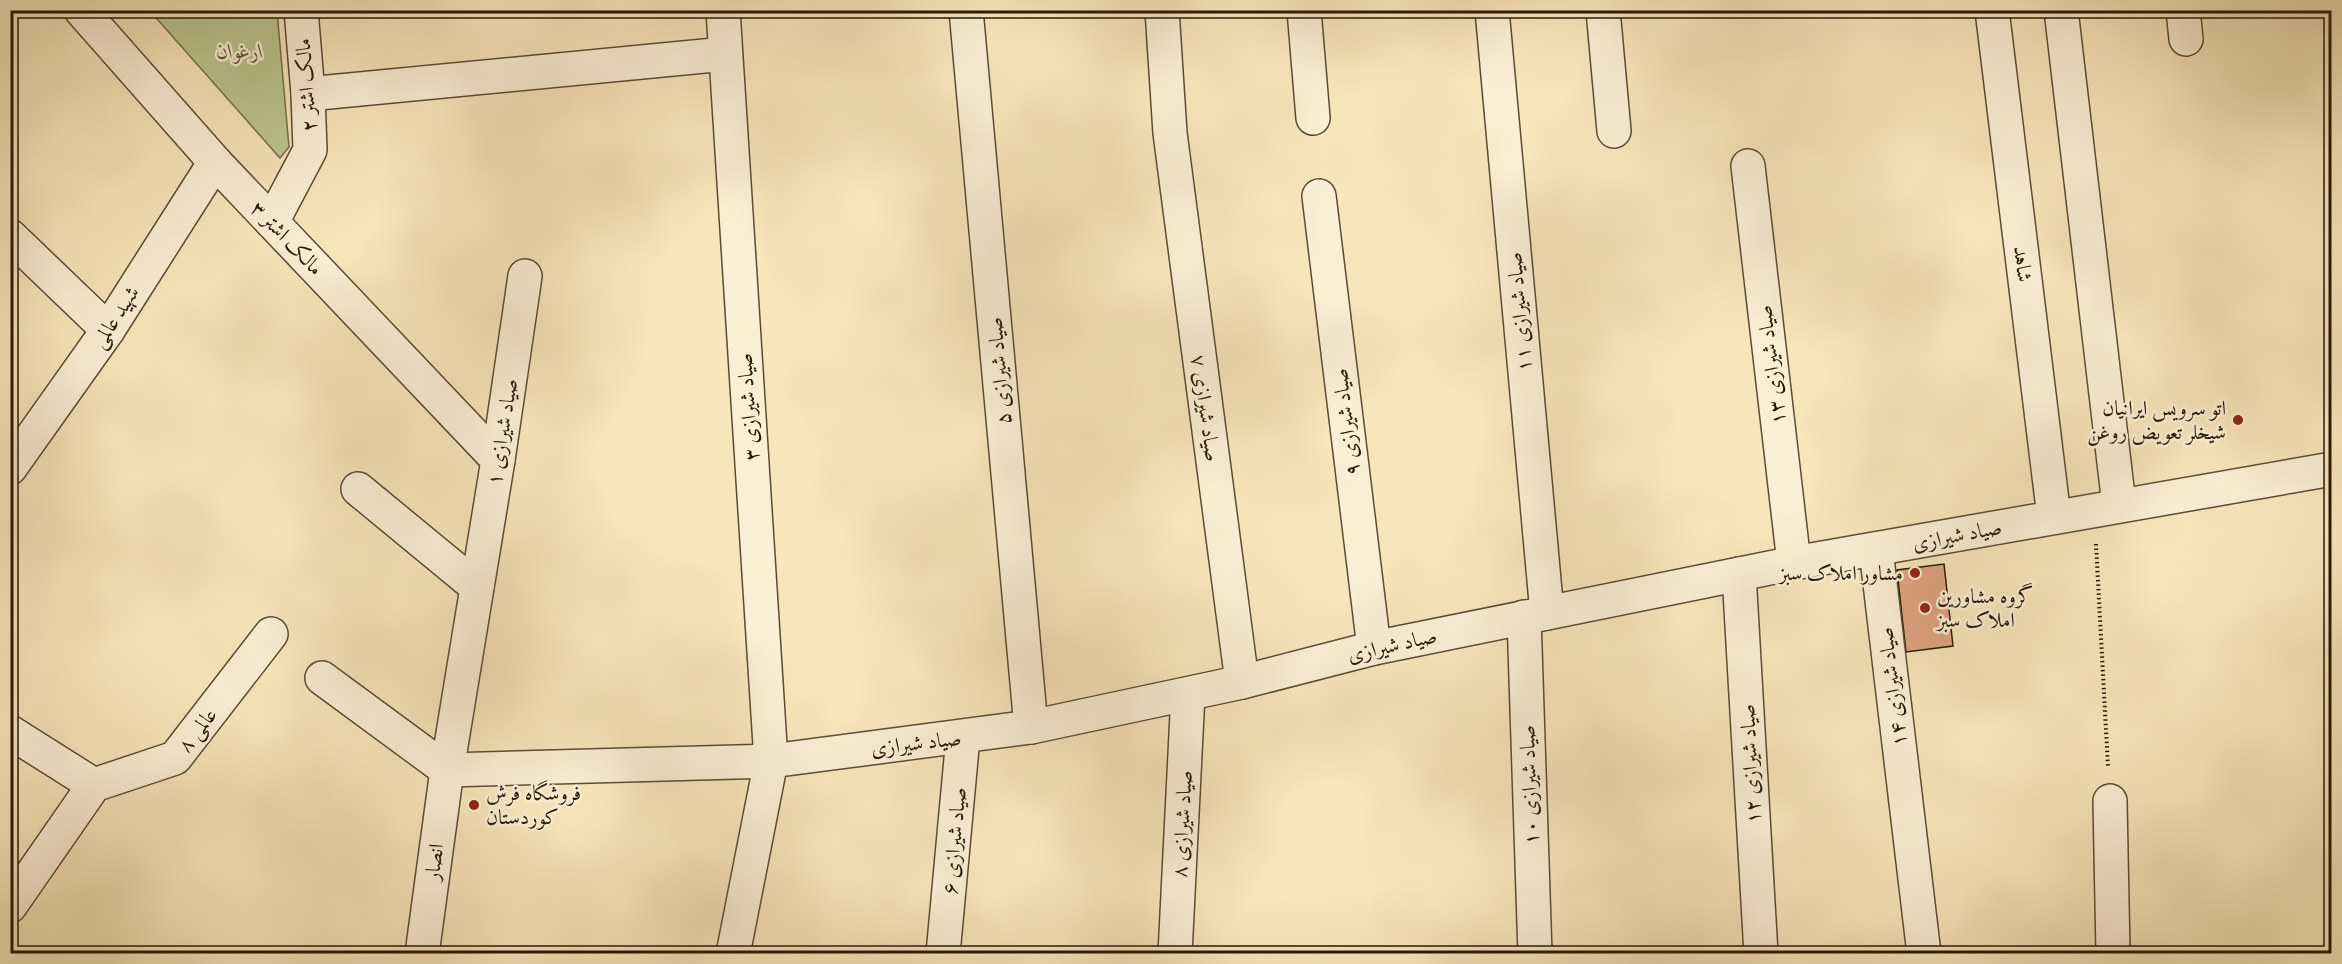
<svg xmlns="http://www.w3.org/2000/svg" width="2342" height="964" font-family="'IM FELL Great Primer',Amiri,serif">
	<rect width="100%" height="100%" fill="#f7e5bb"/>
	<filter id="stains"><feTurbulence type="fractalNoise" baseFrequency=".00333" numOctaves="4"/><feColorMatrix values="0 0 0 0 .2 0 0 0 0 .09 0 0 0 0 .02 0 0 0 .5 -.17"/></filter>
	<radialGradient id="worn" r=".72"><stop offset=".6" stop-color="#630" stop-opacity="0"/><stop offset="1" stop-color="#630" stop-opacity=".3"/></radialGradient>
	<polygon fill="#bcc590" stroke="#716f4c" stroke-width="1.5" points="150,11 277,11 289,147 280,158"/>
	<polygon fill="#e0a382" stroke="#261907" stroke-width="1.5" points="1944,564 1953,646 1906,652 1897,570"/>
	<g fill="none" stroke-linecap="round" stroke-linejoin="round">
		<g stroke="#5a4c34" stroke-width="36">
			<g id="minor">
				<polyline points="81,10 215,162 498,460"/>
				<polyline points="723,10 771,761 733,954"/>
				<polyline points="966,10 1031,727"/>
				<polyline points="1162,10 1170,133 1242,682"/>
				<polyline points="1304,10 1313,118"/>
				<polyline points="1492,10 1547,613"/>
				<polyline points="1603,10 1614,131"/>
				<polyline points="1992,10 2054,517"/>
				<polyline points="2061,10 2119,505"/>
				<polyline points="2183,10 2186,39"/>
				<polyline points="308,94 725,54"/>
				<polyline points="1748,166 1794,563"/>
				<polyline points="1319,196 1374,648"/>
				<polyline points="272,222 310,150 308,94 301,10"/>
				<polyline points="10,236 108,330"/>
				<polyline points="10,468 108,330 215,162"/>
				<polyline points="358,489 477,587"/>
				<polyline points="1876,550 1924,954"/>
				<polyline points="1739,574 1761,954"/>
				<polyline points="1524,617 1535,954"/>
				<polyline points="322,678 447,770"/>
				<polyline points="10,732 94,785"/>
				<polyline points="447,770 771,761 1031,727 1242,682 1374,648 1794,563 2332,469"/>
				<polyline points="2110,801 2113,954"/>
				<polyline points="10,906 94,785 175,758 271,634"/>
				<polyline points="422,954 447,770 498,460 525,276"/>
				<polyline points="943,954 963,737"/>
				<polyline points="1175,954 1188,694"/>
			</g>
		</g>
		<polyline stroke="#261907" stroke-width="4" stroke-dasharray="1.5 3" stroke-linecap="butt" points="2096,544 2108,767"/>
		<use href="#minor" stroke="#faeed3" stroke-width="33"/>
	</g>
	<g fill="#8f2418" stroke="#faeed3" stroke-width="2">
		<circle cx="2238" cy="420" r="6"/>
		<circle cx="1915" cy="573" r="6"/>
		<circle cx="1925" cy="608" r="6"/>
		<circle cx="474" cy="805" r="6"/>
	</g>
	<g text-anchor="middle" stroke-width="5" stroke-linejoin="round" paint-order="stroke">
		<g font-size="21" font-style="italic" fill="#5a5537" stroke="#faeed3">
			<text x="240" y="58">ارغوان</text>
		</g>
		<g font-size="21" fill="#261907" stroke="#faeed3">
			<text transform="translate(306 85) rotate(-94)" y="7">مالک اشتر ۲</text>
			<text transform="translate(287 238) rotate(46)" y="7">مالک اشتر ۳</text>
			<text transform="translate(2023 264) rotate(83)" y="7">شاهد</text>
			<text transform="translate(1519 312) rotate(-95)" y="7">صیاد شیرازی ۱۱</text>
			<text transform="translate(115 317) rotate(-57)" y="7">شهید عالمی</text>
			<text transform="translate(1771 365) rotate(-97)" y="7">صیاد شیرازی ۱۳</text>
			<text transform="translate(999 371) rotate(-95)" y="7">صیاد شیرازی ۵</text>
			<text transform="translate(748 407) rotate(-94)" y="7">صیاد شیرازی ۳</text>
			<text transform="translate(1206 408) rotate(82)" y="7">صیاد شیرازی ۷</text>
			<text transform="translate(1346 422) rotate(-97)" y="7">صیاد شیرازی ۹</text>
			<text transform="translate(502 432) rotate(-81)" y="7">صیاد شیرازی ۱</text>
			<text transform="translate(1957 535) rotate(-11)" y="7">صیاد شیرازی</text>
			<text transform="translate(1392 645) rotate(-13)" y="7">صیاد شیرازی</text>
			<text transform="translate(1892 687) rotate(-97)" y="7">صیاد شیرازی ۱۴</text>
			<text transform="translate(197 730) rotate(-52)" y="7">عالمی ۸</text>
			<text transform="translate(916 743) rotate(-7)" y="7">صیاد شیرازی</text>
			<text transform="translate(1750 764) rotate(-93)" y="7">صیاد شیرازی ۱۲</text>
			<text transform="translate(1529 785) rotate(-92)" y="7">صیاد شیرازی ۱۰</text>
			<text transform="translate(1182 824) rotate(-87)" y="7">صیاد شیرازی ۸</text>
			<text transform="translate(954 841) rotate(-85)" y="7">صیاد شیرازی ۶</text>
			<text transform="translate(434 862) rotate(-82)" y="7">انصار</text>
		</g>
		<g font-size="21" fill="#261907" stroke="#faeed3" text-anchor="end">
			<text x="2226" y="415">اتو سرویس ایرانیان<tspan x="2226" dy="24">شیخلر تعویض روغن</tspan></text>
			<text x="1903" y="580">مشاور املاک سبز</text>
			<text x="1937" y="603" text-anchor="start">گروه مشاورین<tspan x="1937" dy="24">املاک سبز</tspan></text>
			<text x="486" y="800" text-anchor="start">فروشگاه فرش<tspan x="486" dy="24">کوردستان</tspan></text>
		</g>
	</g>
	<rect width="2342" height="964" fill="none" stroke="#f7e5bb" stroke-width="36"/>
	<rect x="12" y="12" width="2318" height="940" fill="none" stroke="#261907" stroke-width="3"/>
	<rect x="18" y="18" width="2306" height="928" fill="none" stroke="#261907" stroke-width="1.5"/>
	<rect width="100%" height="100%" filter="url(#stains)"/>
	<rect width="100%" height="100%" fill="url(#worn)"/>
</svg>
